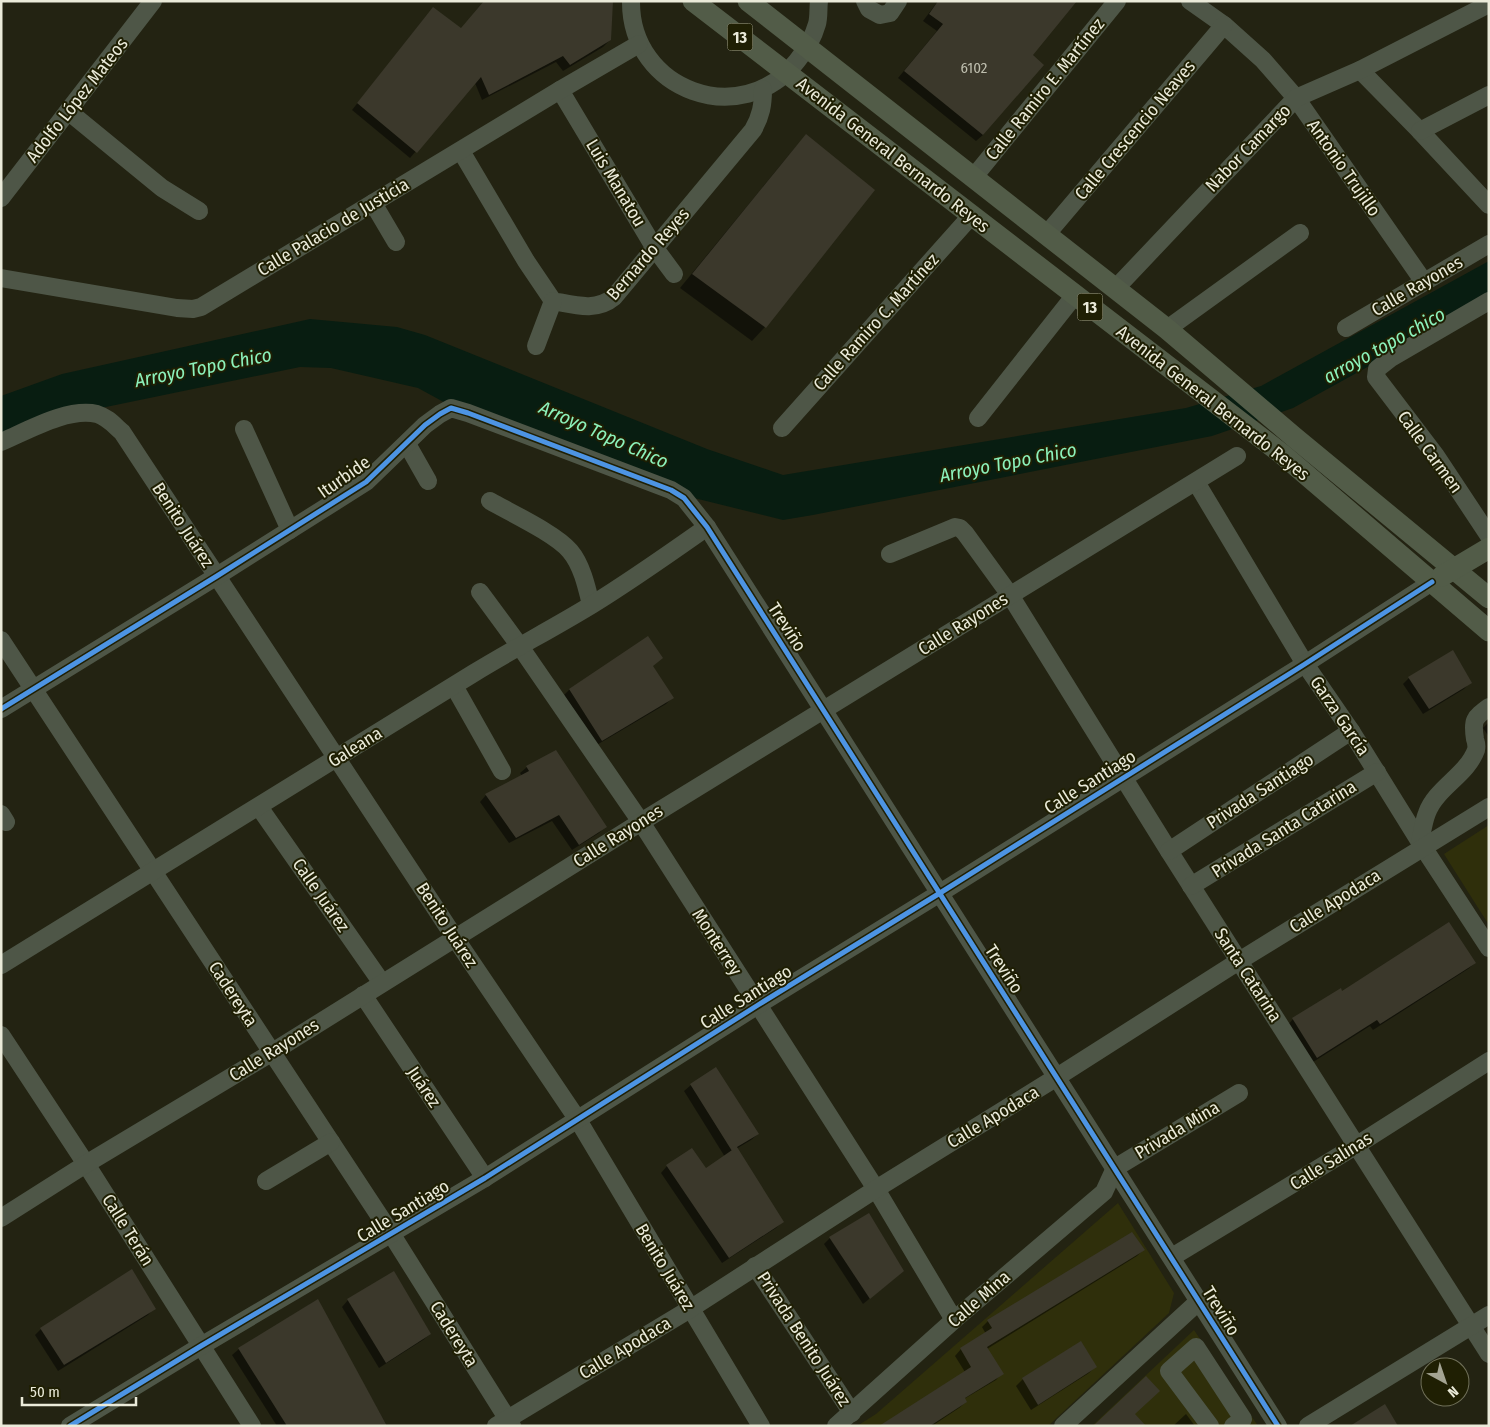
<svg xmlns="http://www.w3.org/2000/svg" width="1490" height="1427" font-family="'Fira Sans Condensed',sans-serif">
	<rect width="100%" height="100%" fill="#232312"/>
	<g fill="#2f2f0b">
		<polygon points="1489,825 1489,925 1444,854"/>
		<polygon points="1118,1203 1174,1293 1169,1313 1048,1426 857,1426 876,1414"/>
		<polygon points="1194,1330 1258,1426 1092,1426"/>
	</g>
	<polygon fill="#081d11" points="1489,261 1489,300 1293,408 1212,436 813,515 783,520 682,495 462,412 418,388 331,368 300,367 72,414 1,444 1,396 62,374 310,319 397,327 425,335 707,449 783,475 1186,408 1261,386"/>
	<g fill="#0007">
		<polygon points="938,1 1075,1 1031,55 983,135 976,141 898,78 937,31 923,21"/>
		<polygon points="427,15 461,29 610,40 603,47 563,71 556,62 482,100 475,83 410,158 352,110"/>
		<polygon points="806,136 765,327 752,341 680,288 793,150"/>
		<polygon points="648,637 652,667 672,698 666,704 595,746 563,696 569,690"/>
		<polygon points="1409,678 1470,682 1464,689 1423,714 1403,684"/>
		<polygon points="1489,722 1489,737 1483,728"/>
		<polygon points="527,767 605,826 599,833 572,850 552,821 509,843 480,802 486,795 522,776 520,773"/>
		<polygon points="1475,963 1468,969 1373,1030 1370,1026 1310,1064 1287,1026 1293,1019 1342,992"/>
		<polygon points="691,1085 758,1134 751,1140 736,1149 782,1222 776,1228 722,1263 661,1173 667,1166 706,1170 725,1157 684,1091"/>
		<polygon points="830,1238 896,1277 863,1304 824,1244"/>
		<polygon points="1143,1250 1137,1256 987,1349 1002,1373 996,1380 964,1399 966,1402 959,1408 932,1426 882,1426 965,1372 955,1356 961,1349 986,1334 982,1327 988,1321"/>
		<polygon points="317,1300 387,1426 277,1426 232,1355 239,1349"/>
		<polygon points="348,1300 430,1334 423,1340 379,1368 342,1307"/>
		<polygon points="154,1308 148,1315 58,1371 35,1335 41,1329"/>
		<polygon points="1081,1342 1095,1367 1089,1373 1031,1410 1016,1386 1023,1379"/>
		<polygon points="1186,1414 1195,1426 1173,1426"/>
	</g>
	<g fill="#3b382b">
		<polygon points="484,1 613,1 611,40 570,65 563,56 489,95 481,77 417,153 357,103 433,7 461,28"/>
		<polygon points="938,1 1077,1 1033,55 1044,65 983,135 904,71 943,24 929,14"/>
		<polygon points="806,134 875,190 766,328 692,274"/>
		<polygon points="648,636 663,658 653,666 674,698 602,741 569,689"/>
		<polygon points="1453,650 1472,683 1429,709 1408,677"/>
		<polygon points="556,750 607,827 579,845 559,815 516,838 485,794 529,771 526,766"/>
		<polygon points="1449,922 1476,963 1380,1024 1377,1020 1317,1058 1292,1018 1341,988 1342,991"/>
		<polygon points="716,1067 759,1134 737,1147 784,1222 729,1258 666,1165 692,1148 706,1168 735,1148 732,1151 690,1084"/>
		<polygon points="869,1213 904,1271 870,1299 829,1237"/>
		<polygon points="1132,1232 1145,1250 987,1347 1004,1374 965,1398 967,1402 930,1426 879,1426 971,1367 960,1348 992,1328 987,1320"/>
		<polygon points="132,1269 156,1309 64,1365 40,1328"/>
		<polygon points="394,1271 431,1334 386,1363 347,1299"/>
		<polygon points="318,1299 387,1426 287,1426 238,1348"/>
		<polygon points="1081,1341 1097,1367 1038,1405 1022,1378"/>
		<polygon points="1146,1376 1160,1391 1135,1414 1146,1426 1093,1426"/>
		<polygon points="1385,1404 1398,1426 1350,1426"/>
	</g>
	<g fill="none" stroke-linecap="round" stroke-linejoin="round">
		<g stroke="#4e5647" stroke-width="18">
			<path d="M 631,1 C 630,91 742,131 797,61 C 806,50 813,38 817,24 C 819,17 818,9 819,1"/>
			<polyline points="865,1 869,9 880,15 890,13 898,1"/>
			<polyline points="1190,1 1224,25 1263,60 1296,98 1424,282"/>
			<polyline points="1360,70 1420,131 1489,205"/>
			<polyline points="560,90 654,247 674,274"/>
			<polyline points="68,111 162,188 199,211"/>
			<polyline points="1420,131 1489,95"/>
			<path d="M 461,151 L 526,261 L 553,301 C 575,305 596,312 614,297 L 753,130 C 761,116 763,105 763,89"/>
			<polyline points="973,178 1117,1"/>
			<polyline points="1,198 153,1"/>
			<polyline points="373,203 396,242"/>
			<polyline points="1046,235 1224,25"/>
			<polyline points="1,278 177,308 193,309 201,307 560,90 639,44"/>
			<polyline points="1115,289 1296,98 1360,70 1489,4"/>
			<polyline points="1489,301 1391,358 1377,369 1376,377 1436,456 1489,536"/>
			<polyline points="1346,328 1489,244"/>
			<polyline points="1167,329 1300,233"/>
			<polyline points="536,346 553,301"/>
			<polyline points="978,418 1075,295"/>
			<polyline points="782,428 971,216"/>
			<polyline points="244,429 290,530"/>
			<path d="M 1,442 C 27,431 68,407 97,414 C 107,417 114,425 122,432 L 455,938 L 578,1120 L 761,1426"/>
			<polyline points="407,444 428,481"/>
			<polyline points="1196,482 1305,664 1351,731 1423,847 1489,948"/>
			<path d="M 490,501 C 511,513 556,534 570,551 C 582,565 587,588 591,605"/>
			<polyline points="890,554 955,527 960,528 965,533 1010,595 1169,851 1489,1354"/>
			<polyline points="480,592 519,645 641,822 876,1189 954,1320"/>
			<polyline points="1,640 392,1235 512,1426"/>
			<polyline points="454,686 502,771"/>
			<polyline points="1,709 217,576 366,482 425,425 440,414 451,408 468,413 671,490 684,498 707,527 1278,1426"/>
			<polyline points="259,807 382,983"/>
			<polyline points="1,814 6,822"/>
			<path d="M 1420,843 C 1422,834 1423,823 1427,813 C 1436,788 1467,775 1476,750 C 1477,746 1476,742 1475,739 C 1472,720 1474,718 1489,707"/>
			<polyline points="1169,851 1351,731"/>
			<polyline points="1191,886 1377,772"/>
			<path d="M 1,965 C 158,867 317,771 474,673 C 513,649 554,628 593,604 C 632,580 670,553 707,527"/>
			<polyline points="363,995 485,1178"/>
			<polyline points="1,1035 86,1164 252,1426"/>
			<polyline points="266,1181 331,1142"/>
			<polyline points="1,1218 86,1164 271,1053 641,822 1237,456"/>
			<polyline points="1172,1257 1357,1145 1489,1061"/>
			<polyline points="755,1266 852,1413"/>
			<polyline points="70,1426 201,1346 485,1178 758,1005 940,893 1305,664 1432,582"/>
			<polyline points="496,1426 690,1309 876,1189 1057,1077 1239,961 1489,807"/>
			<polyline points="836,1426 954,1320 1104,1192 1115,1168 1239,1093"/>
			<polyline points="1063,1426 1199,1301"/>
			<polyline points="1210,1426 1169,1371 1196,1347 1243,1419 1233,1426"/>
			<polyline points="1308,1426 1489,1315"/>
		</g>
		<g stroke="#525c48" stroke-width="21">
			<polyline points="693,1 1282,454 1489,631"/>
			<polyline points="748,1 1167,329 1294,437 1489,598"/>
			<polyline points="1442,576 1489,548"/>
		</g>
		<g stroke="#1f1f03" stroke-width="8">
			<g id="cycleway">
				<polyline points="1,709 217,576 366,482 425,425 440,414 451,408 468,413 671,490 684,498 707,527 1278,1426"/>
				<polyline points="70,1426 201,1346 485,1178 758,1005 940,893 1305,664 1432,582"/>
			</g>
		</g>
		<use href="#cycleway" stroke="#4d94e3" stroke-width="5"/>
	</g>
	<g text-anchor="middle" stroke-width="4" stroke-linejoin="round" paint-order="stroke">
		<g font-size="15" fill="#bebeae">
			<text x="974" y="73">6102</text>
		</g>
		<g fill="#1f1f03" stroke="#adad99" stroke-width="1">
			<rect x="727.5" y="23.5" width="25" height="27" rx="4"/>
			<rect x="1077.5" y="293.5" width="25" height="27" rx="4"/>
		</g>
		<g font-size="16" font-weight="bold" fill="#eaead9">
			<text x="740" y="43">13</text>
			<text x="1090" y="313">13</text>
		</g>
		<g font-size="18" fill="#eaead9" stroke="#1f1f03">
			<text transform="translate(1045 89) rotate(-51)" y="6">Calle Ramiro E. Martínez</text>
			<text transform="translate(77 100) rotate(-52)" y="6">Adolfo López Mateos</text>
			<text transform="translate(1135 130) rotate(-50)" y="6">Calle Crescencio Neaves</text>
			<text transform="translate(1248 148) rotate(-46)" y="6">Nabor Camargo</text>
			<text transform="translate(893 155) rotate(38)" y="6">Avenida General Bernardo Reyes</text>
			<text transform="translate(1344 168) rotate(55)" y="6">Antonio Trujillo</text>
			<text transform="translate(616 183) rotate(59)" y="6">Luis Manatou</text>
			<text transform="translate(333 227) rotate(-31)" y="6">Calle Palacio de Justicia</text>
			<text transform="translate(648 254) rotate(-49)" y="6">Bernardo Reyes</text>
			<text transform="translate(1417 286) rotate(-30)" y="6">Calle Rayones</text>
			<text transform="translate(876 322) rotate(-48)" y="6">Calle Ramiro C. Martínez</text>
			<text transform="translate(1213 403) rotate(38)" y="6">Avenida General Bernardo Reyes</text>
			<text transform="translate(1430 452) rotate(54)" y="6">Calle Carmen</text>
			<text transform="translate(344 477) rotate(-35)" y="6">Iturbide</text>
			<text transform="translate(183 525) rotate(57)" y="6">Benito Juárez</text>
			<text transform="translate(963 624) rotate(-32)" y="6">Calle Rayones</text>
			<text transform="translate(787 627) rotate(57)" y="6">Treviño</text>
			<text transform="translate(1340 716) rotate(56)" y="6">Garza García</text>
			<text transform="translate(355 747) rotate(-32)" y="6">Galeana</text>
			<text transform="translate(1090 782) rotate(-32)" y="6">Calle Santiago</text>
			<text transform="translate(1260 791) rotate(-33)" y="6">Privada Santiago</text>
			<text transform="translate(1284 829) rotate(-32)" y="6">Privada Santa Catarina</text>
			<text transform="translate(618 836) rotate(-32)" y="6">Calle Rayones</text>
			<text transform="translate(321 895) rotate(55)" y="6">Calle Juárez</text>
			<text transform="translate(1335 901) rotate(-32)" y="6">Calle Apodaca</text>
			<text transform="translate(447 925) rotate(57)" y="6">Benito Juárez</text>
			<text transform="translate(717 942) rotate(57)" y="6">Monterrey</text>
			<text transform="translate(1004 969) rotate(57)" y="6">Treviño</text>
			<text transform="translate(1248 975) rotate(57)" y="6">Santa Catarina</text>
			<text transform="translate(233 994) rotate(57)" y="6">Cadereyta</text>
			<text transform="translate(746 997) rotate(-32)" y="6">Calle Santiago</text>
			<text transform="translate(274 1050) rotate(-32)" y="6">Calle Rayones</text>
			<text transform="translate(424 1087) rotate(56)" y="6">Juárez</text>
			<text transform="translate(993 1117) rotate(-31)" y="6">Calle Apodaca</text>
			<text transform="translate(1177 1130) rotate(-31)" y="6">Privada Mina</text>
			<text transform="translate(1331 1161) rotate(-32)" y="6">Calle Salinas</text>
			<text transform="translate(403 1211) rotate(-31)" y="6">Calle Santiago</text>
			<text transform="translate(128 1230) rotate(58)" y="6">Calle Terán</text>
			<text transform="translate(665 1267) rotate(59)" y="6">Benito Juárez</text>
			<text transform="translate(979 1299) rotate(-41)" y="6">Calle Mina</text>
			<text transform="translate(1221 1311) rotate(58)" y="6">Treviño</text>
			<text transform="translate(454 1334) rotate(58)" y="6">Cadereyta</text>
			<text transform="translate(804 1339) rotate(57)" y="6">Privada Benito Juárez</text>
			<text transform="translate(625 1348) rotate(-31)" y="6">Calle Apodaca</text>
		</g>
		<g font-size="19" font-style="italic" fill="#8cf2bc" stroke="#1f1f03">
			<text transform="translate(1384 345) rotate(-29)" y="7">arroyo topo chico</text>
			<text transform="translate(203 367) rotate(-11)" y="7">Arroyo Topo Chico</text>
			<text transform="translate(604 434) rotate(24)" y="7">Arroyo Topo Chico</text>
			<text transform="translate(1008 462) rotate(-11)" y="7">Arroyo Topo Chico</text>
		</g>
	</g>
	<rect width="1490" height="1427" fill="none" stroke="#eaead9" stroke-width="5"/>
	<g transform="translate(1445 1382) rotate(140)"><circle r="24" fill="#1f1f03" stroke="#707059"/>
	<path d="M0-4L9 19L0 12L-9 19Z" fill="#a4a493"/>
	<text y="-8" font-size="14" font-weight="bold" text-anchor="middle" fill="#eaead9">N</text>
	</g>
	<path d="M22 1397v8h114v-8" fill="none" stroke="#eaead9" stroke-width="2.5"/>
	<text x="30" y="1397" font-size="15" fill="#eaead9" stroke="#1f1f03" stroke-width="4" paint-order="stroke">50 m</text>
</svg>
